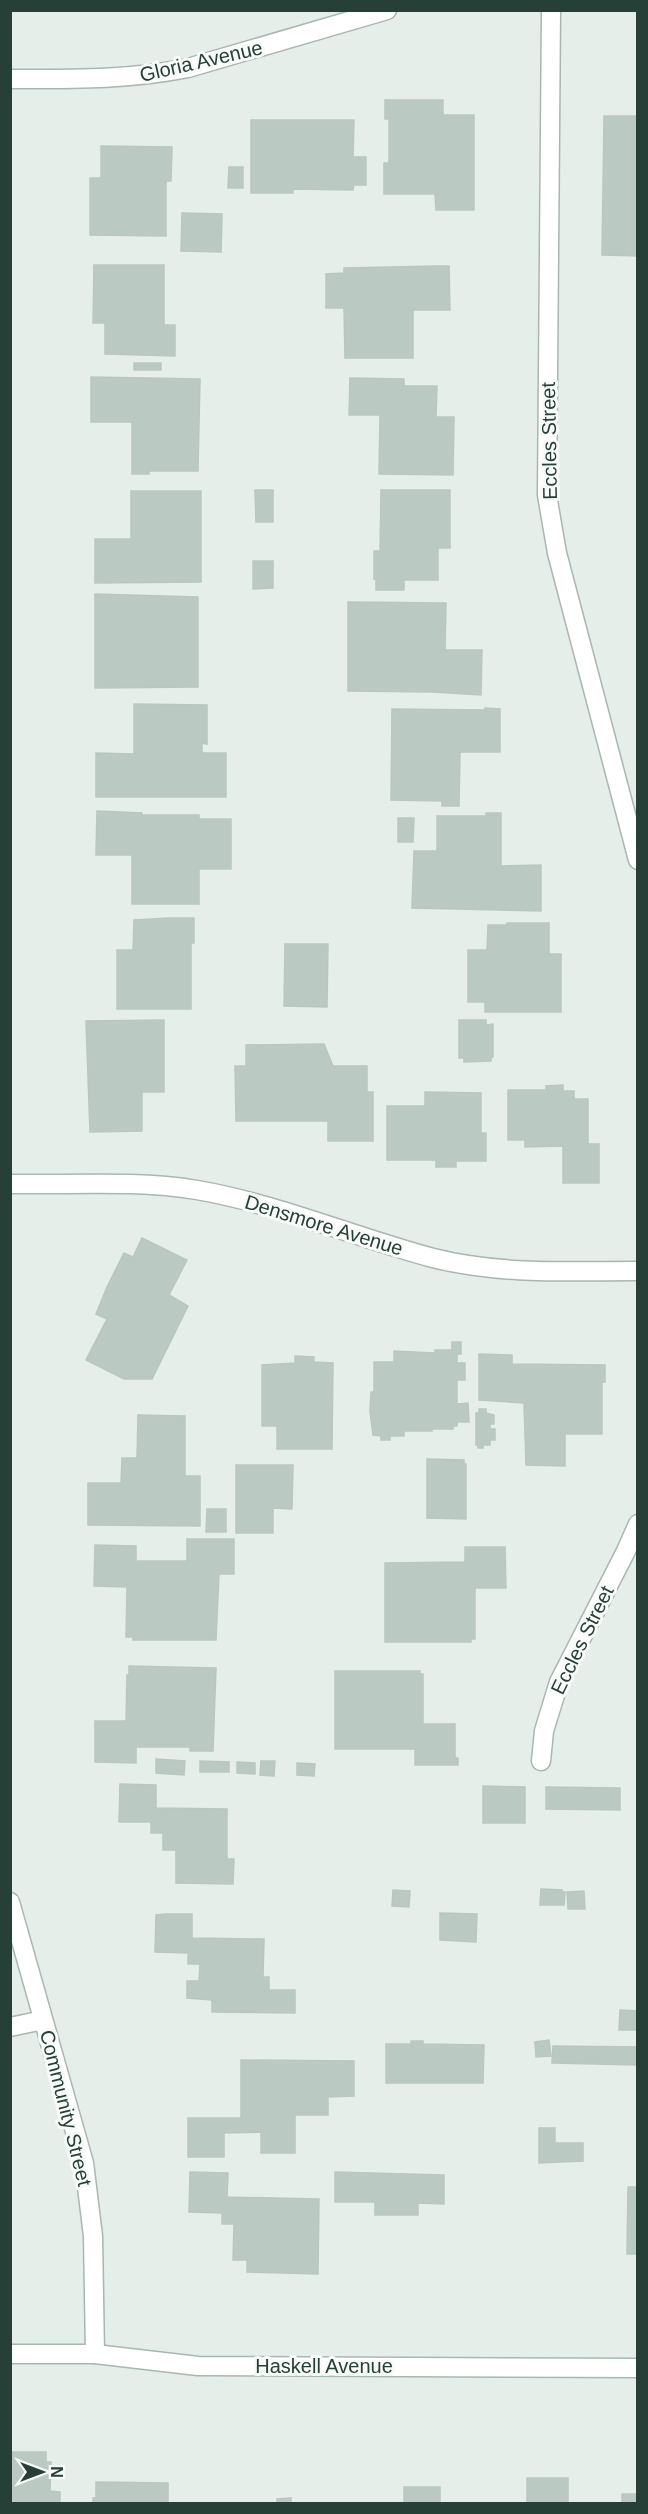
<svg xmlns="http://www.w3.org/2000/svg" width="648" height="2514" font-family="Arial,sans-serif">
	<rect width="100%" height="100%" fill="#e6eeea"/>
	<g fill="#bbc9c3" stroke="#b9c7c0" stroke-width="1.5">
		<polygon points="385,100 443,100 443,115 474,115 474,210 436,210 435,194 384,194 384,163 389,163 389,119 385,119"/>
		<polygon points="604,116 638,116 638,256 602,255"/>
		<polygon points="251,120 354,120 353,157 366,157 366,185 354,185 353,190 293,189 293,193 251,193"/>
		<polygon points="101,146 172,147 171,181 166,181 166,236 90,235 90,178 101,178"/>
		<polygon points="229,167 243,167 243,188 228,188"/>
		<polygon points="182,213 222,214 221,252 181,251"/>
		<polygon points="94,265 164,265 164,325 175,325 175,356 105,354 105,323 93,323"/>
		<polygon points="437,266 449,266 450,310 413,310 413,358 345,358 344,308 326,308 326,274 344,273 344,268"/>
		<rect x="134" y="363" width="27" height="7"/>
		<polygon points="91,377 200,379 198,471 149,471 149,474 132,474 132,422 91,422"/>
		<polygon points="350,378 404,379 404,386 437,386 436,417 454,417 453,475 379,474 380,415 349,415"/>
		<polygon points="255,490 273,490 273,522 256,522"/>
		<polygon points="381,490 450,490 450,548 438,548 438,580 404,580 404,590 376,590 376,579 374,579 374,551 380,551"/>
		<polygon points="131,491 201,491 201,582 95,583 95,539 131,539"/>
		<polygon points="253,561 273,561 273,588 253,589"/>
		<polygon points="95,594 198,597 198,687 95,688"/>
		<polygon points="348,602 446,603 445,650 482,650 481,695 432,692 348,691"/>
		<polygon points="134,704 207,705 207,744 202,743 202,753 226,753 226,797 96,797 96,753 134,754"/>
		<polygon points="485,708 500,709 500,752 460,752 459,806 442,806 442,801 391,800 392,709 485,710"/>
		<polygon points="97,811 142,813 142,815 199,815 199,819 231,819 231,869 199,869 199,904 132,904 132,855 96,855"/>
		<polygon points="486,813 501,813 501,866 541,865 541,911 412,908 414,851 437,851 437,816 486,816"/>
		<polygon points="398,818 414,818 413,842 398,842"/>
		<polygon points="169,918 194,918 194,943 191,943 191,1009 117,1009 117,950 133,950 134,920"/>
		<polygon points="507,923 549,923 549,954 561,954 561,1012 485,1012 485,1002 468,1002 468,950 487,950 488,925 507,925"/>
		<polygon points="285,944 328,944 327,1007 284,1006"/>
		<polygon points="164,1020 164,1092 142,1092 142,1131 90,1132 86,1021"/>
		<polygon points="459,1020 486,1020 486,1025 493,1024 493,1057 491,1057 491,1061 464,1062 464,1058 459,1058"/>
		<polygon points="324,1044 333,1066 367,1066 367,1092 373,1092 373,1141 328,1141 328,1121 236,1121 235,1066 246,1066 246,1045"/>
		<polygon points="563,1085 563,1091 574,1091 574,1099 588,1099 588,1144 599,1144 599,1183 563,1183 563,1146 525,1147 525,1140 508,1140 508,1090 546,1090 546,1086"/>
		<polygon points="425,1092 481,1093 481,1133 486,1133 486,1161 456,1161 456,1167 436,1167 436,1160 387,1160 387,1106 425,1106"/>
		<polygon points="142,1238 187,1260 169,1295 188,1306 152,1379 124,1379 86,1360 107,1319 96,1314 107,1287 124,1253 133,1257"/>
		<polygon points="452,1342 461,1342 461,1354 457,1354 457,1363 465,1363 465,1380 457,1380 457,1404 468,1403 469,1422 457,1422 457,1426 453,1426 453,1429 433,1429 432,1426 432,1431 404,1431 404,1436 390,1436 390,1440 381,1440 381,1436 373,1435 370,1411 371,1392 374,1392 374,1362 394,1362 394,1351 435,1353 435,1350 452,1350"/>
		<polygon points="479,1354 512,1355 512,1364 605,1365 605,1382 602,1382 602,1434 565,1434 565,1466 526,1465 524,1403 479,1400"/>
		<polygon points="295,1356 314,1357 314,1362 333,1363 332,1449 277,1449 277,1426 262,1426 262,1365 295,1363"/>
		<polygon points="479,1409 486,1409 486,1413 494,1415 494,1424 490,1424 490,1429 495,1429 495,1440 490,1440 490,1445 483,1445 483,1448 478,1448 478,1445 476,1445 476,1413 479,1413"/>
		<polygon points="138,1415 185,1416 185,1476 200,1476 200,1526 88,1525 88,1483 121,1483 122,1458 137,1458"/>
		<polygon points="427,1459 464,1460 464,1464 466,1464 466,1519 427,1518"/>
		<polygon points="236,1465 293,1465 292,1509 273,1508 273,1533 236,1533"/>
		<polygon points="207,1509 226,1509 226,1532 206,1532"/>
		<polygon points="187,1539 234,1539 234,1574 219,1574 216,1640 133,1640 133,1637 126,1637 127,1587 94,1586 95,1545 136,1546 136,1561 187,1561"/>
		<polygon points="465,1547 505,1547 506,1588 475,1588 475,1639 471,1639 471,1642 385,1642 385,1563 465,1562"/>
		<polygon points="129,1666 216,1668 213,1751 190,1751 190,1747 136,1747 136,1763 95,1762 95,1721 126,1721 127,1675 129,1675"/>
		<polygon points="335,1671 420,1671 420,1674 423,1674 423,1724 455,1724 455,1758 458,1758 458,1765 415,1765 415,1749 335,1749"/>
		<polygon points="156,1759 185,1761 184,1775 156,1773"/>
		<polygon points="200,1761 229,1762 229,1772 200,1772"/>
		<polygon points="261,1761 275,1761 274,1776 260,1775"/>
		<polygon points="237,1762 255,1763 255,1774 237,1773"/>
		<polygon points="297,1763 315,1764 314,1776 297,1775"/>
		<polygon points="120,1784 156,1785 156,1808 227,1809 227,1859 234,1859 233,1884 176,1883 176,1850 163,1850 163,1833 151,1833 151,1822 119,1822"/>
		<polygon points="483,1786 525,1787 525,1823 483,1823"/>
		<polygon points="546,1787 620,1788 620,1810 546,1809"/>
		<polygon points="541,1889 562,1890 562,1892 565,1892 564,1905 540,1905"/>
		<polygon points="393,1890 410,1891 409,1907 392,1906"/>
		<polygon points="584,1891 585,1909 568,1909 567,1892"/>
		<polygon points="440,1913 477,1914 476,1942 440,1940"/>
		<polygon points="166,1914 192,1914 192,1938 264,1939 263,1977 269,1977 269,1990 295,1990 295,2013 212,2012 212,2000 187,1998 187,1981 199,1981 200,1964 188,1964 188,1953 155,1952 156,1915"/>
		<polygon points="620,2010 638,2011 638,2030 619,2030"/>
		<polygon points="549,2040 551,2056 536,2057 535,2042"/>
		<polygon points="411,2041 423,2041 423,2044 484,2045 483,2083 386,2083 386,2044 411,2044"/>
		<polygon points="553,2046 638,2047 638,2065 552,2063"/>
		<polygon points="241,2060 354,2061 354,2096 328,2097 328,2115 295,2115 295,2153 261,2153 261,2132 224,2133 224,2157 188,2157 188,2118 241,2118"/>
		<polygon points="539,2128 555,2128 555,2143 583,2143 583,2161 539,2163"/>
		<polygon points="190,2172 228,2173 227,2197 319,2199 318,2274 247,2272 247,2260 233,2260 234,2224 222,2224 222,2213 189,2212"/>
		<polygon points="335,2172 444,2175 444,2204 418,2203 418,2215 375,2215 375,2202 335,2202"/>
		<polygon points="628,2187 638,2187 638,2254 627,2254"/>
		<polygon points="10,2452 46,2452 46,2462 51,2462 50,2491 60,2492 60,2504 10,2504"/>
		<rect x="527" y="2478" width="41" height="26"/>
		<polygon points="96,2482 168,2483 168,2504 93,2504 93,2498 96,2498"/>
		<rect x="404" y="2487" width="36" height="17"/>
		<rect x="622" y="2494" width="16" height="10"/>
		<polygon points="291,2498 291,2504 277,2504 277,2499"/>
	</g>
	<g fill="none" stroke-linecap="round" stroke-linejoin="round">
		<g stroke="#a9b6b1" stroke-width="21">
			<polyline id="service" points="10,2027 43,2020"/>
		</g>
		<g stroke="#a9b6b1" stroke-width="21">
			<g id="minor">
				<polyline points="551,10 547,495 557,553 638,860"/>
				<path d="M 10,1184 C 72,1185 136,1180 197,1190 C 278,1204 354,1237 433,1258 C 500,1275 570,1271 638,1271"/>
				<polyline points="541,1761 544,1731 559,1682 626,1551 638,1524"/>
				<polyline points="10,1902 84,2163 93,2236 95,2354"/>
			</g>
		</g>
		<g stroke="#a9b6b1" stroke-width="21">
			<path id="tertiary" d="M 10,79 C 71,79 128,80 188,68 L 387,10"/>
		</g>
		<g stroke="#a5b9b1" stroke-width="21">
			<polyline id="secondary" points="10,2354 95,2354 198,2366 638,2368"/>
		</g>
		<use href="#service" stroke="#fff" stroke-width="18"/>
		<use href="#minor" stroke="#fff" stroke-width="18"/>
		<use href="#tertiary" stroke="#fff" stroke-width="18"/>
		<use href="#secondary" stroke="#fff" stroke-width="18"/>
	</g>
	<g text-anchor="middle" stroke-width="6" stroke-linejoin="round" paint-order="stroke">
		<g font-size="20" fill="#263f37" stroke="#f7faf8">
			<text transform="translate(201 61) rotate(-13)" y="7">Gloria Avenue</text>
			<text transform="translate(549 441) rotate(-91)" y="7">Eccles Street</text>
			<text transform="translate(324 1225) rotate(17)" y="7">Densmore Avenue</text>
			<text transform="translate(582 1640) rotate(-64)" y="7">Eccles Street</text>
			<text transform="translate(66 2108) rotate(76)" y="7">Community Street</text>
			<text x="324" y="2373">Haskell Avenue</text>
		</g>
	</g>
	<rect width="648" height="2514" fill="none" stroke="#263f37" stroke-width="24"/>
	<g transform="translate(42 2472) rotate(90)" stroke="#f7faf8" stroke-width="4.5" paint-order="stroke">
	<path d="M0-4.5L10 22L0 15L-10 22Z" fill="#263f37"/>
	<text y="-9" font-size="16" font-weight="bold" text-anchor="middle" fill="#263f37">N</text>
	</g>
</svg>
